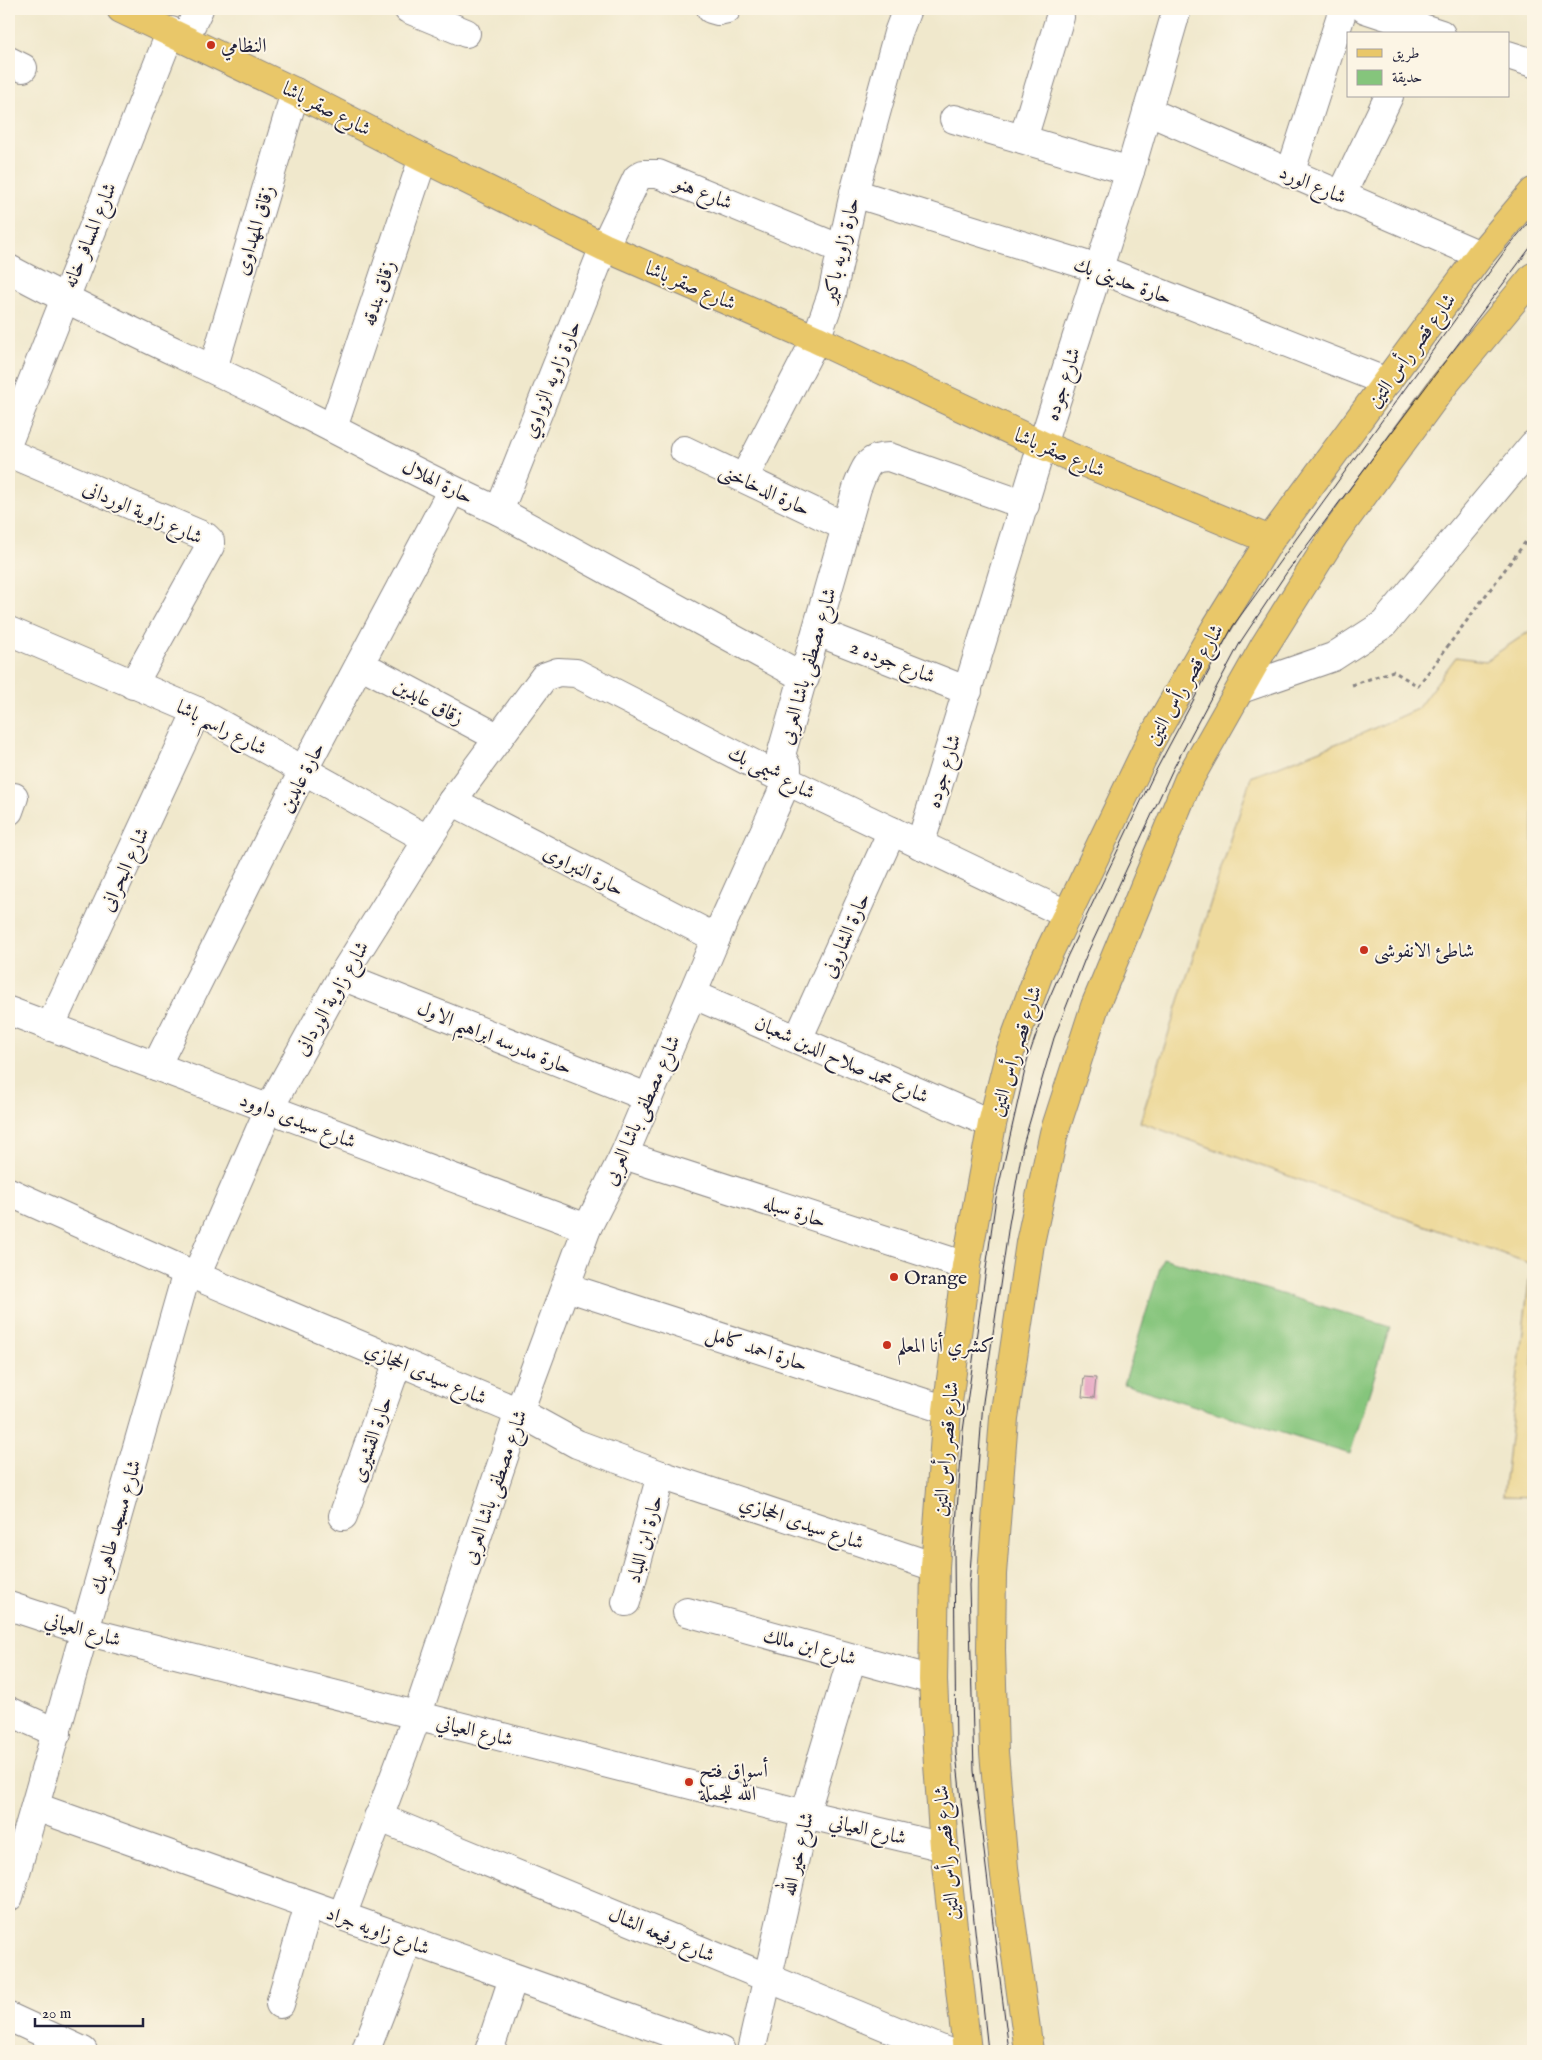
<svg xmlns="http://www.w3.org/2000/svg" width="1542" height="2060" font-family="'IM FELL English',Amiri,serif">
	<rect width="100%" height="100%" fill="#fcf5e5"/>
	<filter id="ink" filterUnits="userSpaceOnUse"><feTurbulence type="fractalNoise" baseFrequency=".02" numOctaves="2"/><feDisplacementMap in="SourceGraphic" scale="10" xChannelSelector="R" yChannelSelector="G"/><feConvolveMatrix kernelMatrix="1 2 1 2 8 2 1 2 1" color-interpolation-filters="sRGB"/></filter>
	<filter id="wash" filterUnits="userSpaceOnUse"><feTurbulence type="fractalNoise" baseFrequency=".0096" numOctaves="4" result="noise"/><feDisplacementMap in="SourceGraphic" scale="20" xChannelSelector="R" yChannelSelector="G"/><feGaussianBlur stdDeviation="1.12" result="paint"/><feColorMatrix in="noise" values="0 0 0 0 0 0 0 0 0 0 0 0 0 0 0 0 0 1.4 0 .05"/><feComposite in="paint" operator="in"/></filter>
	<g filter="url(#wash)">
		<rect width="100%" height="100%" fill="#f0e8cc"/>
		<polygon fill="#85c57c" stroke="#54745c" points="1163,1258 1390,1327 1350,1454 1124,1384"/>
		<polygon fill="#eeda9e" stroke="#887e6c" points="1533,629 1533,1497 1503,1496 1531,1264 1140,1122 1251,777 1361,734 1417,709 1456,657 1485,661"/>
		<g id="blocks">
			<polygon fill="#e59ec0" points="1084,1377 1096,1378 1094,1398 1082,1397"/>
		</g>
	</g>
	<g filter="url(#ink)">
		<use href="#blocks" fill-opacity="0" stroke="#898584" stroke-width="1"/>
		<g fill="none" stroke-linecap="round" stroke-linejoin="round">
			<g stroke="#898584" stroke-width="30">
				<g id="minor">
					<polyline points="408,9 466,33"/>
					<polyline points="711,9 718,11 727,9"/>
					<polyline points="1365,9 1441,34"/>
					<polyline points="185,38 199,9"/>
					<polyline points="1508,55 1533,63"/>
					<polyline points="9,61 23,68"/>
					<polyline points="1147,111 1480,255"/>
					<polyline points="954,119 1130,171"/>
					<polyline points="1023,139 1060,17"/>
					<polyline points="1290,174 1343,9"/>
					<polyline points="854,193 1099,269 1387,382"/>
					<polyline points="1341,196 1389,96"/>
					<path d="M 9,269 C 97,317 189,357 278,401 C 352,437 424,478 499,511 L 805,678"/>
					<polyline points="213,369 295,92"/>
					<polyline points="333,428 423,158"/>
					<polyline points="9,440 171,31"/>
					<polyline points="684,450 846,527"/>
					<polyline points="9,453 206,537 210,541 210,546 133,685"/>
					<polyline points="744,478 816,339 832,294 854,193 898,33 907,9"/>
					<polyline points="499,511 604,247 637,178 643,174 658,174 841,249"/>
					<polyline points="9,631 197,711 427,839"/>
					<polyline points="818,632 968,691"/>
					<polyline points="360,664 499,738"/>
					<polyline points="1241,689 1333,657 1384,624 1533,445"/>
					<polyline points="452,801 716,938"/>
					<polyline points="9,811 14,797"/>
					<polyline points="920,845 1042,445 1130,171 1177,9"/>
					<polyline points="342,976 647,1097"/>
					<polyline points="692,994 992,1124"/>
					<polyline points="9,1011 587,1228"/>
					<polyline points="50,1027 197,711"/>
					<polyline points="798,1039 892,831"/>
					<polyline points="156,1066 304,769 452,490"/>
					<polyline points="624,1155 966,1266"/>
					<polyline points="9,1192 196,1276 519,1412 577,1444 661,1475 935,1567"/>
					<polyline points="196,1276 269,1109 342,976 452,801 544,677 558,672 576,673 787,781 1068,915"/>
					<polyline points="566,1287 947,1410"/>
					<polyline points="343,1516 398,1361"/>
					<polyline points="626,1602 661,1475"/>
					<polyline points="9,1606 85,1631 805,1814 944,1847"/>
					<polyline points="687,1612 933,1680"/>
					<polyline points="9,1711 57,1733"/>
					<polyline points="36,1807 721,2051"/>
					<polyline points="378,1817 945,2051"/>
					<polyline points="9,1897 187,1272"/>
					<path d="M 342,1916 L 417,1716 L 519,1412 L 587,1228 L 624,1155 L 716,938 L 787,781 L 787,767 L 781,755 L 857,488 C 865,469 866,457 889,457 L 1025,505"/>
					<polyline points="280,2004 309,1905"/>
					<polyline points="9,2017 83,2051"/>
					<polyline points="367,2047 408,1941"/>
					<polyline points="489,2051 513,1978"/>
					<polyline points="751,2051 805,1814 852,1658"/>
				</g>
			</g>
			<g stroke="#898584" stroke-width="30">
				<g id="major">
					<polyline points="121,9 295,92 423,158 604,247 816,339 1042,445 1270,540"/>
					<polyline points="967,2051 944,1847 935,1721 933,1680 935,1567 947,1410 966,1266 992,1124 1010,1052 1039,973 1150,742 1215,629 1270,540 1480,255 1533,192"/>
					<polyline points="1029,2051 1004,1868 994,1752 991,1650 992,1574 1004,1418 1030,1243 1054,1133 1095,1006 1188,781 1265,645 1334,535 1443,386 1533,277"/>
				</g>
			</g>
			<polyline stroke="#898584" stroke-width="3" stroke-dasharray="4 4" stroke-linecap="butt" points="1352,685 1393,671 1418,686 1533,532"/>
			<use href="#minor" stroke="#fff" stroke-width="28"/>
			<use href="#major" stroke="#e9c769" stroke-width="28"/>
			<g stroke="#22223b" stroke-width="1">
				<polyline points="988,2051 956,1753 954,1550 963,1431 996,1198 1027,1061 1047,1003 1067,957 1154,774 1233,626 1507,248 1533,217"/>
				<polyline points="1009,2051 974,1771 969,1585 983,1402 1009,1224 1023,1145 1054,1038 1086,956 1173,769 1241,641 1287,572 1533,244"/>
			</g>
		</g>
	</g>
	<g fill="#c8321e" stroke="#fcf5e5" stroke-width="2">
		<circle cx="211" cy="45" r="5"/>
		<circle cx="1364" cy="950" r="5"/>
		<circle cx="894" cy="1277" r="5"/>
		<circle cx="887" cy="1345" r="5"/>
		<circle cx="689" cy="1782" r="5"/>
	</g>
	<g text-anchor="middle" stroke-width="4" stroke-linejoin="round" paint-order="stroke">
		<g font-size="20" fill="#22223b" stroke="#fcf5e5" text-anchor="start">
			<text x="221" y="52">النظامي</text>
			<text x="1374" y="957">شاطئ الانفوشى</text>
			<text x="904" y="1284">Orange</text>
			<text x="897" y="1352">كشري أنا المعلم</text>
			<text x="699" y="1777">أسواق فتح<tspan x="699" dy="23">الله للجملة</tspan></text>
		</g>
		<g font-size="20" fill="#22223b" stroke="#fcf5e5">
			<text transform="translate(327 108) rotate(27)" y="7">شارع صقر باشا</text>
			<text transform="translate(1313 184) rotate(23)" y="7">شارع الورد</text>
			<text transform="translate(704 192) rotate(22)" y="7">شارع هنو</text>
			<text transform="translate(254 230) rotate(-73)" y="7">زقاق المهداوى</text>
			<text transform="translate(89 235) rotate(-68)" y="7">شارع المسافر خانه</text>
			<text transform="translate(840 250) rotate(-77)" y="7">حارة زاويه باكير</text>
			<text transform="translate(1123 280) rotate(20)" y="7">حارة حدينى بك</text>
			<text transform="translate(691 285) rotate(23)" y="7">شارع صقر باشا</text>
			<text transform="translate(378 293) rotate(-72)" y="7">زقاق بندقه</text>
			<text transform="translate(1411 350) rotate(-54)" y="7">شارع قصر رأس التين</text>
			<text transform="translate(551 379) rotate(-68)" y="7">حارة زاويه الزواوي</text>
			<text transform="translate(1062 384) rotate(-72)" y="7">شارع جوده</text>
			<text transform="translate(1060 452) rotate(23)" y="7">شارع صقر باشا</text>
			<text transform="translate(438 481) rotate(26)" y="7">حارة الهلال</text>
			<text transform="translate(765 489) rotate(25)" y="7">حارة الدخاخنى</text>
			<text transform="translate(143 512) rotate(24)" y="7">شارع زاوية الوردانى</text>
			<text transform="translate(893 661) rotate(21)" y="7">شارع جوده 2</text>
			<text transform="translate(807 666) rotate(-74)" y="7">شارع مصطفى باشا العربى</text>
			<text transform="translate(1184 684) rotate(-60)" y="7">شارع قصر رأس التين</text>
			<text transform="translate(429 701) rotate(28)" y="7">زقاق عابدين</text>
			<text transform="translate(222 727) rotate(27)" y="7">شارع راسم باشا</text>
			<text transform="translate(943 771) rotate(-73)" y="7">شارع جوده</text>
			<text transform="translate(772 772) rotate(27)" y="7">شارع شيمى بك</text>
			<text transform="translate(301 777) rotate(-63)" y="7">حارة عابدين</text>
			<text transform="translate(124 869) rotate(-65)" y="7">شارع البحرانى</text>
			<text transform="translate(584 870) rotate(27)" y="7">حارة النبراوى</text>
			<text transform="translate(845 935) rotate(-66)" y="7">حارة الشارونى</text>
			<text transform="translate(331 998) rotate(-60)" y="7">شارع زاوية الوردانى</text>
			<text transform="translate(495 1037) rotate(22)" y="7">حارة مدرسه ابراهيم الاول</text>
			<text transform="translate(1015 1051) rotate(-73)" y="7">شارع قصر رأس التين</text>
			<text transform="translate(842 1059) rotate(24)" y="7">شارع محمد صلاح الدين شعبان</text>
			<text transform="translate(641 1110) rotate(-66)" y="7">شارع مصطفى باشا العربى</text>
			<text transform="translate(298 1120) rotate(21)" y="7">شارع سيدى داوود</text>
			<text transform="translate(795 1211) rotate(18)" y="7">حارة سبله</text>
			<text transform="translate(757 1348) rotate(18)" y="7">حارة احمد كامل</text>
			<text transform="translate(426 1373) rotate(23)" y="7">شارع سيدى الحجازي</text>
			<text transform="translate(371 1439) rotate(-71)" y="7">حارة القشيرى</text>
			<text transform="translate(945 1449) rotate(-85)" y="7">شارع قصر رأس التين</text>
			<text transform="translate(494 1487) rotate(-71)" y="7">شارع مصطفى باشا العربى</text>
			<text transform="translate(802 1522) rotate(19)" y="7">شارع سيدى الحجازي</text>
			<text transform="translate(115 1527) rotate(-74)" y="7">شارع مسجد طاهر بك</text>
			<text transform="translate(644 1539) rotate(-75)" y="7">حارة ابن اللباد</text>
			<text transform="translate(83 1629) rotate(16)" y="7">شارع العياني</text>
			<text transform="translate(810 1646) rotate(15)" y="7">شارع ابن مالك</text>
			<text transform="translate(475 1730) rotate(14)" y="7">شارع العياني</text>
			<text transform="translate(868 1829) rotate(13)" y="7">شارع العياني</text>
			<text transform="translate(946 1853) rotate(-95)" y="7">شارع قصر رأس التين</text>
			<text transform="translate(797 1854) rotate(-77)" y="7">شارع خير الله</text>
			<text transform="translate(378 1930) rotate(20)" y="7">شارع زاويه جراد</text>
			<text transform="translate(662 1934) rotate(23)" y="7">شارع رفيعه الشال</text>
		</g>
	</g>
	<rect width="1542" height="2060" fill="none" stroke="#fcf5e5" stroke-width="30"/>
	<rect x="1347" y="32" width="162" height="65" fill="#fcf5e5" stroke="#a5a1a1"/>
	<rect x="1357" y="49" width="25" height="8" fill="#e9c769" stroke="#a5a1a1"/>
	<text x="1392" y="58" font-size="15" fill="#22223b">طريق</text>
	<rect x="1357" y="70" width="25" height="15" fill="#85c57c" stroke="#a5a1a1"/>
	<text x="1392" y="82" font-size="15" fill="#22223b">حديقة</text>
	<path d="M35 2018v8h108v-8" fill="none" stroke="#22223b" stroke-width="2.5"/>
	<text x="42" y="2018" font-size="15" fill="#22223b" stroke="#fcf5e5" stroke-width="4" paint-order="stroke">20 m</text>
</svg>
